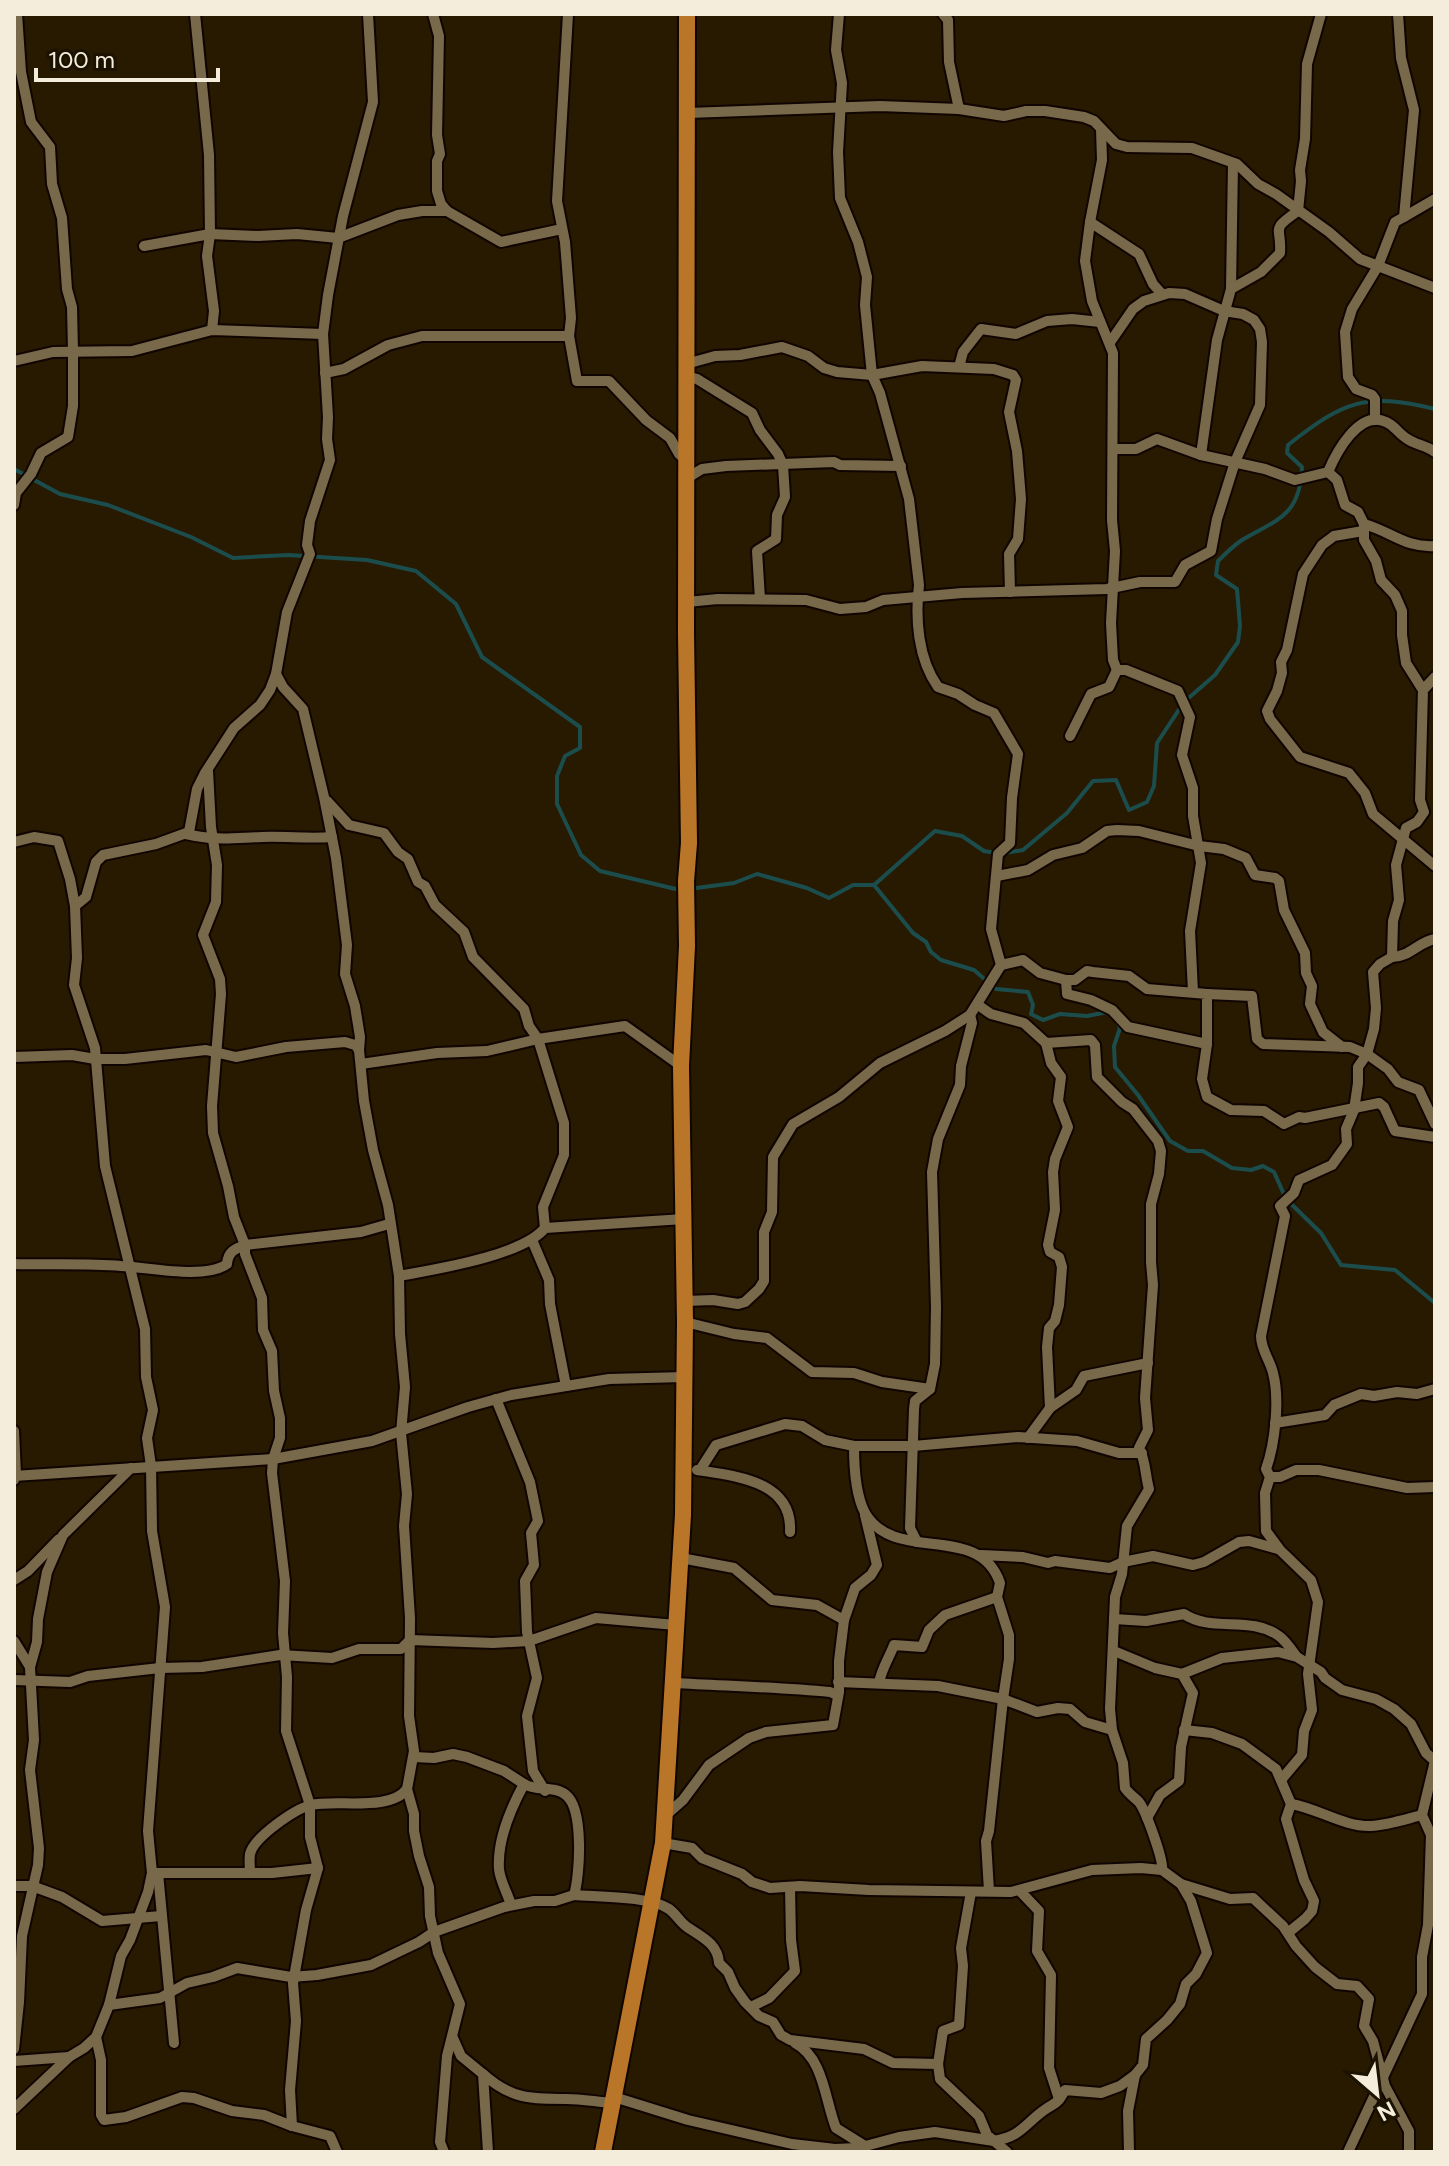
<svg xmlns="http://www.w3.org/2000/svg" width="1449" height="2166" font-family="Figtree,sans-serif">
	<rect width="100%" height="100%" fill="#271a00"/>
	<g fill="none" stroke-linecap="round" stroke-linejoin="round">
		<g stroke="#1c4d4d" stroke-width="4">
			<polyline points="14,469 60,494 108,505 191,537 233,558 288,555 367,560 416,571 456,604 482,657 580,727 580,748 565,756 557,776 557,804 581,855 600,871 680,890"/>
			<path d="M 1005,853 L 1023,850 L 1067,813 L 1093,781 L 1116,780 L 1129,810 L 1147,802 L 1154,786 L 1157,743 L 1184,702 L 1215,675 L 1238,642 L 1240,626 L 1237,589 L 1216,575 L 1218,561 C 1225,554 1233,546 1242,540 C 1278,519 1300,516 1302,467 L 1287,453 L 1288,445 C 1344,401 1365,392 1435,409"/>
			<polyline points="874,885 913,933 926,942 931,952 941,960 974,970 996,989 1028,992 1033,1005 1031,1014 1043,1020 1060,1014 1087,1016 1108,1012"/>
			<polyline points="689,889 734,883 757,874 807,888 829,898 853,885 874,885 935,831 962,836 984,851 996,853"/>
			<polyline points="1117,1021 1120,1028 1114,1046 1115,1067 1138,1095 1170,1141 1188,1151 1203,1151 1232,1168 1251,1170 1263,1166 1274,1172 1286,1199 1321,1233 1341,1265 1395,1270 1435,1303"/>
		</g>
		<g stroke="#100500" stroke-width="14">
			<g id="minor">
				<polyline points="195,14 209,155 210,234 207,256 214,311 212,330"/>
				<polyline points="433,14 439,36 437,135 440,154 437,161 437,191 441,204 447,211"/>
				<polyline points="943,14 948,20 949,62 959,109"/>
				<polyline points="688,113 880,106 959,109 1004,116 1026,111 1045,111 1084,117 1094,121 1116,144 1127,147 1192,148 1237,164 1258,184 1276,194 1329,232 1360,259 1435,288"/>
				<polyline points="1101,129 1102,160 1090,222 1085,261 1092,301 1113,353 1112,520 1115,551 1111,623 1113,660 1117,670 1126,670 1178,691 1190,717 1182,755 1193,788 1193,816 1201,863 1190,931 1193,992"/>
				<polyline points="1404,217 1435,199"/>
				<polyline points="1090,222 1139,254 1153,284 1162,294"/>
				<polyline points="144,246 210,234 258,236 297,234 338,238 398,215 422,211 447,211 501,242 562,229"/>
				<polyline points="1231,289 1233,163"/>
				<polyline points="569,336 577,381 609,381 646,420 670,438 679,454 686,460"/>
				<polyline points="14,361 53,352 132,351 212,330 323,334"/>
				<polyline points="686,364 715,356 740,355 782,347 808,356 824,368 837,372 872,375 922,366 994,369 1013,375 1016,380 1009,412 1017,451 1021,499 1018,539 1009,554 1010,592"/>
				<polyline points="959,367 963,352 981,329 1016,334 1047,321 1072,319 1100,322"/>
				<polyline points="325,373 344,369 388,345 422,336 569,336 571,318 565,242 557,201 568,14"/>
				<polyline points="687,377 697,379 752,413 760,430 778,454 783,465 785,497 777,515 776,539 757,551 760,599"/>
				<polyline points="1375,420 1375,399 1372,395 1356,389 1348,377 1345,332 1352,309 1378,266 1395,222 1404,217 1414,110 1401,58 1398,14"/>
				<path d="M 1114,449 L 1136,449 L 1157,439 L 1201,455 L 1265,469 L 1295,480 L 1328,472 C 1336,453 1359,409 1386,422 C 1394,425 1399,434 1406,438 C 1415,445 1426,445 1435,452"/>
				<path d="M 1201,455 L 1217,340 L 1231,289 L 1261,272 L 1280,253 C 1282,226 1269,231 1298,211 L 1301,181 L 1300,170 L 1305,139 L 1307,64 L 1321,14"/>
				<path d="M 1328,472 L 1337,480 L 1345,505 L 1358,512 L 1364,524 C 1392,532 1405,548 1435,546"/>
				<polyline points="689,477 702,469 726,466 834,462 840,465 901,466"/>
				<polyline points="14,505 16,493 31,474 41,453 68,437 73,406 73,351 72,307 67,289 62,218 52,184 50,147 31,122 21,72 17,14"/>
				<polyline points="1364,524 1364,540 1376,561 1381,580 1395,595 1402,611 1402,635 1406,663 1423,690"/>
				<polyline points="1363,531 1334,536 1322,545 1303,574 1287,650 1281,662 1282,673 1277,691 1267,711 1270,719 1300,757 1349,773 1365,793 1373,814 1435,866"/>
				<polyline points="687,602 718,599 806,600 840,609 866,607 883,600 962,593 1107,589 1140,582 1175,582 1185,565 1211,551 1217,519 1235,462 1260,405 1262,342 1260,329 1254,320 1243,314 1224,311 1185,294 1169,293 1144,301 1133,309 1111,341"/>
				<polyline points="276,674 283,687 303,709 324,797 336,858 347,945 345,974 355,1006 360,1037 359,1050 364,1101 373,1150 388,1205 399,1276 400,1334 405,1387 401,1433 407,1494 404,1526 410,1618 409,1716 414,1751 407,1789 414,1814 414,1831 419,1856 429,1887 430,1916 438,1953 460,2004 447,2056 440,2142 444,2152"/>
				<polyline points="1070,736 1091,694 1109,687 1117,670"/>
				<polyline points="208,771 211,827 217,865 216,902 203,935 220,979 221,994 212,1106 213,1133 228,1186 234,1217 245,1245 245,1254 262,1298 263,1330 272,1351 274,1391 280,1418 280,1438 273,1459 272,1473 285,1581 283,1633 287,1677 286,1731 310,1805 310,1837 318,1868 306,1910 293,1983 296,2021 290,2090 292,2126 330,2136 337,2152"/>
				<polyline points="327,801 349,825 384,833 398,852 408,859 418,882 425,886 435,905 464,932 473,957 524,1009 529,1026 538,1039 564,1123 564,1155 543,1207 545,1228"/>
				<path d="M 186,834 C 217,841 232,838 262,837 C 286,836 309,839 332,837"/>
				<polyline points="14,842 34,837 58,841 70,879 75,906 77,958 74,985 95,1048 105,1166 145,1329 146,1377 153,1410 147,1438 151,1466 152,1531 165,1607 148,1831 152,1873 148,1892 130,1940 121,1956 109,2005 96,2037 84,2048 69,2057 14,2061"/>
				<polyline points="997,876 1028,870 1053,855 1082,848 1107,831 1117,830 1139,831 1199,846 1224,849 1246,858 1255,875 1275,878 1279,881 1284,910 1305,953 1306,973 1312,986 1310,1004 1323,1032 1342,1047"/>
				<polyline points="75,906 86,897 96,862 103,855 156,844 189,832 197,789 205,773 234,728 260,705 270,690 276,674 287,612 310,554 307,545 310,521 330,460 327,439 328,417 323,334 328,295 343,216 373,102 368,14"/>
				<path d="M 1392,957 C 1410,957 1418,942 1435,939"/>
				<polyline points="1001,965 1023,960 1040,973 1066,980 1075,980 1087,971 1093,972 1129,976 1147,989 1207,994 1207,1044 1202,1079 1207,1097 1231,1110 1264,1111 1284,1124 1299,1117 1305,1118 1379,1103 1384,1107 1395,1131 1435,1137"/>
				<polyline points="1066,980 1067,994 1091,1000 1112,1010 1128,1027 1207,1044"/>
				<polyline points="1207,994 1252,996 1257,1039 1263,1044 1350,1047 1367,1054 1388,1069 1398,1082 1419,1090 1435,1124"/>
				<polyline points="1046,1043 1051,1063 1061,1077 1058,1101 1068,1127 1055,1159 1053,1172 1055,1210 1048,1245 1050,1252 1059,1257 1062,1267 1059,1305 1055,1321 1049,1328 1047,1347 1050,1408"/>
				<polyline points="14,1057 72,1055 95,1059 125,1059 206,1050 236,1057 286,1047 345,1042 355,1045 359,1050"/>
				<polyline points="361,1064 437,1053 487,1051 538,1039 625,1026 681,1066"/>
				<polyline points="532,1240 549,1280 550,1304 566,1386"/>
				<path d="M 14,1264 C 50,1265 85,1263 121,1266 C 147,1267 205,1280 227,1264 C 228,1252 234,1249 245,1245 L 361,1232 L 389,1224"/>
				<path d="M 399,1276 C 436,1269 522,1256 545,1228 L 684,1219"/>
				<path d="M 685,1301 L 713,1300 L 738,1304 L 745,1302 L 759,1289 L 764,1281 L 764,1232 L 772,1212 L 773,1157 L 793,1124 L 839,1097 L 880,1063 L 945,1031 L 970,1015 L 1001,965 L 991,929 L 998,854 L 1010,843 L 1012,798 L 1018,754 L 994,713 L 975,705 L 958,694 L 938,687 C 918,659 915,619 919,585 L 909,499 L 880,393 L 872,375 L 865,305 L 867,277 L 858,242 L 840,198 L 838,152 L 842,83 L 836,50 L 839,14"/>
				<polyline points="685,1322 734,1334 767,1338 812,1372 854,1373 882,1382 930,1389"/>
				<polyline points="496,1399 530,1482 538,1521 531,1533 534,1565 525,1581 527,1632 537,1678 527,1716 533,1771 545,1791"/>
				<polyline points="1275,1423 1325,1415 1334,1405 1361,1394 1374,1396 1397,1392 1417,1394 1435,1389"/>
				<polyline points="14,1431 16,1475 14,1480"/>
				<polyline points="1028,1438 1050,1408 1076,1390 1084,1376 1148,1363"/>
				<path d="M 697,1470 C 736,1476 793,1481 790,1532"/>
				<polyline points="700,1470 716,1445 785,1424 802,1426 825,1440 854,1446 913,1446 1018,1437 1077,1441 1119,1453 1142,1453"/>
				<polyline points="14,1476 273,1459 372,1441 468,1407 511,1395 609,1379 685,1377"/>
				<polyline points="1270,1477 1280,1477 1296,1470 1319,1470 1407,1488 1435,1487"/>
				<polyline points="917,1542 910,1528 914,1409 915,1401 930,1389 935,1364 936,1307 932,1172 938,1139 960,1085 961,1066 972,1023 970,1015"/>
				<polyline points="981,1555 1023,1557 1048,1563 1055,1561 1110,1568 1123,1562 1153,1556 1193,1565 1204,1562 1239,1542 1249,1541 1278,1549"/>
				<polyline points="14,1580 28,1571 59,1539"/>
				<path d="M 1114,1619 L 1146,1621 L 1184,1614 C 1212,1633 1250,1615 1279,1636 C 1286,1641 1291,1649 1296,1656"/>
				<polyline points="844,1620 855,1588 871,1575 877,1565 865,1515"/>
				<polyline points="14,1641 30,1667"/>
				<polyline points="1114,1651 1155,1668 1182,1674 1193,1693 1181,1747 1179,1781 1160,1795 1147,1818"/>
				<polyline points="1182,1674 1222,1658 1278,1652 1297,1657 1321,1672 1325,1678 1342,1690 1376,1699 1394,1709 1411,1724 1426,1753 1435,1761 1422,1815 1431,1835 1428,1925 1422,1957 1422,1994 1348,2152"/>
				<polyline points="14,1680 70,1682 88,1676 160,1668 202,1667 280,1655 332,1658 359,1649 401,1649 410,1640 493,1643 529,1641 596,1618 676,1625"/>
				<path d="M 838,1682 L 938,1686 L 1003,1699 L 1009,1659 L 1009,1635 L 997,1597 L 1000,1583 C 979,1521 895,1565 865,1513 C 855,1494 854,1467 854,1446"/>
				<path d="M 675,1683 C 727,1686 778,1687 830,1692 L 837,1695"/>
				<path d="M 879,1683 C 881,1670 889,1658 894,1645 L 922,1647 L 929,1630 L 945,1615 L 997,1597"/>
				<polyline points="1184,1730 1212,1733 1242,1744 1276,1769 1291,1804 1286,1819 1304,1880 1314,1901 1312,1911 1305,1919 1289,1932"/>
				<path d="M 414,1757 L 434,1758 L 453,1754 L 467,1757 L 504,1771 L 524,1784 C 511,1808 497,1840 499,1869 C 500,1881 508,1894 511,1905"/>
				<path d="M 1281,1780 L 1302,1755 L 1304,1731 L 1312,1710 L 1308,1674 L 1318,1602 L 1311,1580 L 1280,1550 L 1266,1531 L 1265,1493 L 1270,1477 L 1266,1469 C 1275,1444 1280,1399 1273,1373 C 1270,1360 1261,1350 1261,1336 L 1285,1216 L 1280,1206 L 1294,1193 L 1299,1180 L 1332,1165 L 1347,1144 L 1346,1129 L 1354,1110 L 1358,1083 L 1358,1067 L 1367,1054 L 1374,1029 L 1376,1008 L 1373,972 L 1380,964 L 1392,957 L 1393,921 L 1399,900 L 1396,865 L 1406,828 L 1417,822 L 1424,812 L 1420,800 L 1423,690 L 1435,677"/>
				<path d="M 524,1784 C 537,1792 555,1785 566,1795 C 584,1809 580,1875 574,1895 C 598,1897 650,1896 669,1909 C 676,1914 680,1922 687,1927 C 702,1937 718,1944 719,1963 L 728,1972 L 735,1988 L 745,2002 L 759,2016 L 773,2022 L 781,2035 L 790,2040 L 864,2049 L 893,2063 L 938,2064 L 940,2079 L 979,2116 L 987,2135 L 994,2141 C 1021,2136 1023,2126 1043,2111 C 1057,2101 1056,2106 1065,2090 L 1101,2093 L 1120,2086 L 1135,2075 L 1143,2065 L 1146,2039 L 1167,2020 L 1180,2004 L 1186,1984 L 1196,1974 L 1207,1953 L 1191,1901 L 1181,1884 L 1162,1870"/>
				<path d="M 1291,1804 C 1317,1808 1344,1827 1371,1826 C 1388,1825 1406,1819 1422,1815"/>
				<polyline points="665,1816 683,1800 709,1765 749,1738 766,1732 833,1725 839,1692 839,1661 844,1620 817,1605 772,1600 734,1568 681,1558"/>
				<path d="M 663,1843 L 692,1848 L 702,1858 L 742,1874 L 752,1882 L 770,1888 L 800,1886 L 869,1890 L 1011,1892 L 1092,1870 L 1141,1868 L 1162,1870 C 1164,1861 1146,1811 1139,1802 C 1134,1797 1129,1794 1125,1788 L 1123,1763 L 1112,1730 L 1110,1709 L 1115,1597 L 1122,1574 L 1127,1526 L 1149,1489 C 1145,1475 1146,1461 1139,1448 L 1148,1430 L 1145,1398 L 1153,1285 L 1151,1262 L 1151,1204 L 1159,1174 L 1161,1151 L 1158,1141 L 1133,1109 L 1122,1102 L 1097,1077 L 1095,1045 L 1091,1040 L 1046,1043 L 1024,1023 L 991,1014 L 978,1005"/>
				<polyline points="153,1873 272,1873 318,1868"/>
				<polyline points="158,1873 174,2043"/>
				<path d="M 250,1873 C 250,1867 249,1860 250,1854 C 254,1837 295,1809 311,1805 C 336,1799 390,1812 407,1789"/>
				<polyline points="1181,1884 1230,1899 1253,1898 1283,1926 1296,1946 1315,1967 1337,1984 1357,1986 1369,1999 1364,2026 1373,2041 1385,2086 1409,2131 1409,2152"/>
				<polyline points="14,1886 32,1886 62,1897 102,1921 161,1916"/>
				<polyline points="989,1891 986,1841 989,1831 1003,1699 1037,1712 1058,1708 1070,1709 1085,1722 1112,1730"/>
				<polyline points="1020,1891 1039,1911 1037,1951 1051,1975 1049,2068 1059,2099"/>
				<polyline points="109,2005 160,1998 187,1983 213,1977 237,1968 291,1977 317,1975 371,1965 419,1942 434,1932 504,1907 534,1901 555,1901 574,1895"/>
				<polyline points="751,2007 769,1998 795,1971 791,1940 790,1887"/>
				<polyline points="96,2037 101,2060 101,2115 104,2120 126,2117 182,2097 194,2098 232,2111 264,2115 292,2126"/>
				<polyline points="453,2038 461,2056 483,2074 488,2152"/>
				<path d="M 795,2043 C 824,2058 825,2101 836,2128 L 865,2146"/>
				<polyline points="14,2049 19,2002 22,1936 38,1865 39,1848 30,1770 34,1740 30,1667 37,1642 38,1619 47,1572 63,1535 131,1468"/>
				<polyline points="938,2064 943,2031 959,2025 963,1966 961,1948 971,1892"/>
				<path d="M 483,2074 C 511,2099 530,2099 567,2099 C 582,2099 597,2102 613,2103"/>
				<polyline points="614,2097 688,2120 792,2144 835,2149 858,2148 899,2137 935,2132 994,2141 1007,2152"/>
				<polyline points="14,2109 69,2057"/>
				<polyline points="1129,2152 1128,2111 1135,2075"/>
			</g>
		</g>
		<g stroke="#100500" stroke-width="20">
			<polyline id="trunk" points="603,2152 663,1843 683,1515 685,1322 681,1066 687,946 686,881 689,843 686,633 687,14"/>
		</g>
		<use href="#minor" stroke="#78694b" stroke-width="10"/>
		<use href="#trunk" stroke="#ba7628" stroke-width="16"/>
	</g>
	<rect width="1449" height="2166" fill="none" stroke="#f5eddc" stroke-width="32"/>
	<g transform="translate(1377 2094) rotate(152)" stroke="#1b1200" stroke-width="6" paint-order="stroke">
	<path d="M0-6L14 30L0 20L-14 30Z" fill="#f5eddc"/>
	<text y="-12" font-size="22" font-weight="bold" text-anchor="middle" fill="#f5eddc">N</text>
	</g>
	<path d="M36 68v12h182v-12" fill="none" stroke="#f5eddc" stroke-width="4"/>
	<text x="48" y="68" font-size="24" fill="#f5eddc" stroke="#1b1200" stroke-width="6" paint-order="stroke">100 m</text>
</svg>
